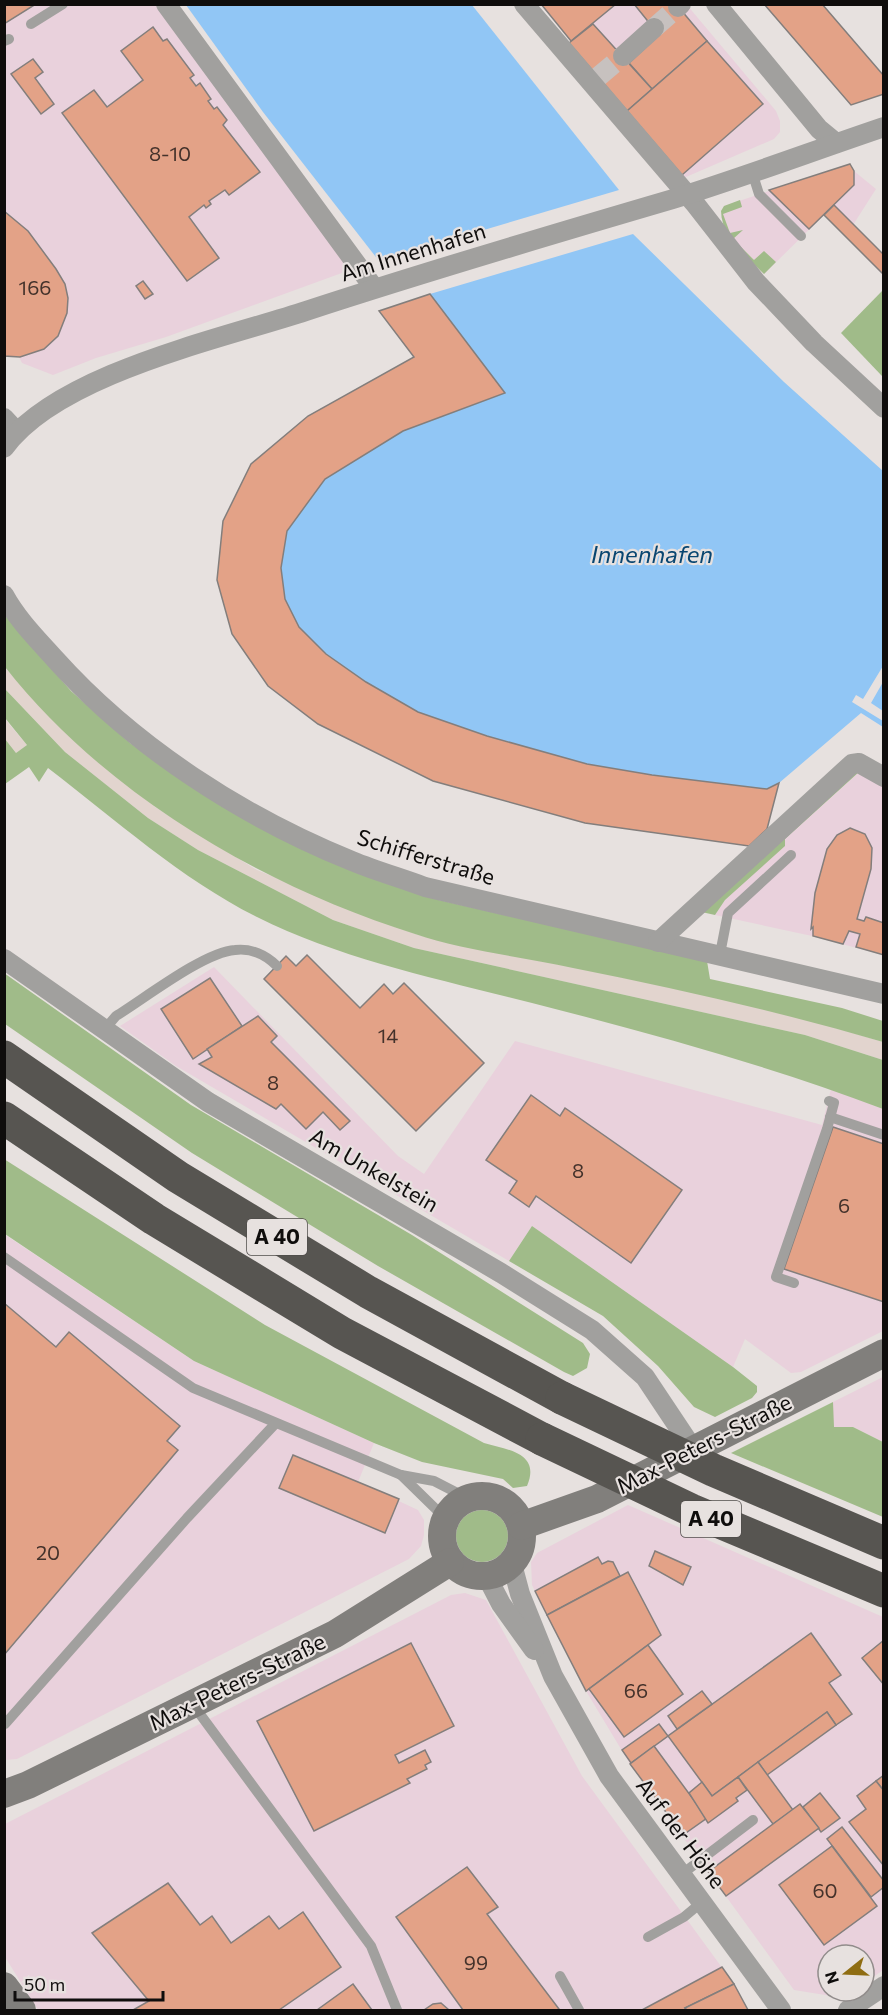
<svg xmlns="http://www.w3.org/2000/svg" width="888" height="2015" font-family="Commissioner,sans-serif">
	<rect width="100%" height="100%" fill="#e7e1df"/>
	<g fill="#e9d1dc">
		<polygon points="4,5 160,5 350,270 166,337 96,358 53,375 22,363 19,357 5,356"/>
		<polygon points="541,5 687,5 776,111 780,121 780,132 774,139 686,177 682,175 569,43 571,41"/>
		<polygon points="850,164 854,171 876,189 853,225 883,255 883,275 824,215 764,274 732,243 721,217 724,206"/>
		<polygon points="859,772 883,787 883,955 812,936 715,915 725,900 785,839"/>
		<polygon points="214,967 398,1156 424,1174 515,1041 822,1125 831,1089 883,1109 883,1331 801,1372 791,1373 745,1339 733,1367 532,1226 509,1261 176,1066 120,1026"/>
		<polygon points="4,1234 194,1361 374,1443 358,1482 418,1510 424,1520 424,1535 421,1546 409,1559 17,1759 5,1760"/>
		<polygon points="883,1377 883,1442 853,1427 833,1428 833,1402"/>
		<polygon points="628,1505 883,1617 883,1970 864,1984 864,1955 828,1955 828,1991 854,1991 844,1998 794,1990 630,1764 586,1691 532,1585 531,1562 537,1553"/>
		<polygon points="465,1593 486,1600 582,1776 734,1984 748,2010 38,2010 5,1957 5,1824 451,1595"/>
	</g>
	<g fill="#e2d4ce">
		<polygon points="4,667 74,741 155,807 257,870 418,935 703,994 806,1019 883,1042 883,1060 805,1035 414,948 333,920 198,850 148,818 65,752 5,689"/>
		<polygon points="4,718 27,745 16,753 5,739"/>
	</g>
	<g fill="#a0bb89">
		<path d="M 740,200 L 742,207 L 723,214 L 730,233 L 743,230 L 733,239 L 754,260 L 764,251 L 776,262 L 764,274 C 746,256 722,239 721,211 L 724,206 Z"/>
		<polygon points="883,290 884,375 882,376 841,333"/>
		<path d="M 4,614 L 71,691 L 130,743 L 207,796 L 353,871 L 439,900 L 707,961 L 710,979 L 842,1008 L 883,1021 L 883,1042 C 781,1012 678,989 573,968 C 523,957 462,950 415,934 C 262,886 105,794 5,667 Z"/>
		<path d="M 5,689 L 65,752 L 148,818 L 198,850 L 333,920 L 414,948 L 805,1035 L 883,1060 L 883,1109 C 770,1066 650,1033 532,1003 C 439,979 343,960 257,917 C 181,879 116,820 48,768 L 39,782 L 29,767 L 5,784 L 5,739 L 16,753 L 27,745 L 5,718 Z"/>
		<polygon points="856,766 883,782 883,787 859,772 785,839 785,846 725,900 715,915 697,911"/>
		<polygon points="4,973 191,1105 412,1235 583,1343 590,1354 587,1368 573,1376 564,1372 378,1266 192,1153 5,1024"/>
		<path d="M 4,1159 L 265,1325 L 484,1443 C 508,1450 541,1453 527,1486 L 513,1488 L 503,1479 L 422,1462 L 374,1443 L 194,1361 L 5,1234 Z"/>
		<polygon points="532,1226 733,1367 757,1386 757,1392 752,1398 715,1417 694,1407 658,1366 603,1316 509,1261"/>
		<polygon points="833,1402 834,1427 853,1427 883,1442 883,1517 731,1453"/>
		<circle cx="482" cy="1536" r="26"/>
	</g>
	<g fill="#91c6f5">
		<polygon points="186,5 472,5 619,190 379,261 263,112"/>
		<polygon points="633,234 784,382 883,471 883,727 861,713 779,783 767,789 652,775 587,764 487,736 418,712 366,682 326,654 299,627 285,599 281,568 287,531 325,479 403,431 505,393 430,294"/>
	</g>
	<polygon fill="#e7e1df" points="883,666 883,682 871,703 883,711 883,721 852,702 856,695 863,699"/>
	<g fill="#e3a287" stroke="#837e7c" stroke-width="1.5">
		<polygon points="4,4 36,4 4,24"/>
		<polygon points="541,4 616,4 571,41"/>
		<polygon points="634,4 676,4 707,41 652,89 629,63 659,35"/>
		<polygon points="764,4 822,4 884,76 884,94 851,105"/>
		<polygon points="593,24 652,89 627,111 569,43"/>
		<polygon points="153,27 163,41 167,39 194,75 190,78 196,86 200,83 211,99 208,101 214,109 217,107 227,120 223,125 260,172 229,195 225,190 209,201 211,204 206,208 204,205 189,217 219,258 187,281 62,113 94,90 107,107 143,80 121,51"/>
		<polygon points="707,41 763,104 682,175 627,111"/>
		<polygon points="33,59 43,72 35,78 54,104 41,114 11,74"/>
		<polygon points="850,164 854,171 854,185 809,229 769,190"/>
		<polygon points="834,205 884,255 884,275 824,215"/>
		<polygon points="4,211 28,231 56,269 65,284 68,298 67,313 58,336 44,349 20,357 4,356"/>
		<polygon points="143,281 153,294 145,299 136,286"/>
		<polygon points="430,294 505,393 403,431 325,479 287,531 281,568 285,599 299,627 326,654 366,682 418,712 487,736 587,764 652,775 767,789 779,783 767,829 749,846 585,823 433,781 318,724 268,686 232,634 217,580 223,521 251,464 308,416 414,357 379,311"/>
		<polygon points="850,828 865,834 872,848 871,869 857,919 864,921 866,917 884,923 884,955 856,947 860,934 849,931 843,944 813,936 813,927 811,929 815,893 827,849 837,835"/>
		<polygon points="307,955 360,1008 384,984 393,994 404,983 484,1063 416,1131 264,979 286,956 296,966"/>
		<polygon points="210,978 242,1026 193,1059 161,1009"/>
		<polygon points="258,1016 277,1036 271,1042 350,1121 340,1130 323,1112 306,1129 281,1104 276,1109 199,1064 212,1057 207,1049"/>
		<polygon points="531,1095 560,1116 565,1108 682,1190 631,1263 536,1196 529,1207 509,1193 517,1181 486,1160"/>
		<polygon points="833,1127 884,1144 884,1302 784,1269"/>
		<polygon points="4,1303 56,1347 69,1332 180,1426 167,1441 178,1450 4,1655"/>
		<polygon points="293,1455 399,1499 385,1533 279,1488"/>
		<polygon points="655,1551 691,1567 683,1585 649,1566"/>
		<polygon points="598,1557 602,1564 608,1561 613,1562 620,1576 547,1615 535,1591"/>
		<polygon points="628,1572 661,1635 586,1691 547,1615"/>
		<polygon points="811,1633 841,1675 829,1683 852,1714 836,1725 827,1712 712,1796 668,1736"/>
		<polygon points="884,1640 884,1685 862,1658"/>
		<polygon points="411,1643 454,1726 395,1755 399,1763 425,1750 431,1762 425,1765 427,1769 407,1779 410,1783 314,1831 257,1721"/>
		<polygon points="648,1645 683,1694 624,1737 589,1689"/>
		<polygon points="702,1691 712,1704 677,1729 668,1716"/>
		<polygon points="827,1712 836,1725 767,1775 758,1762"/>
		<polygon points="659,1724 668,1736 631,1763 622,1750"/>
		<polygon points="654,1746 707,1818 683,1835 630,1764"/>
		<polygon points="758,1762 793,1810 773,1824 738,1777"/>
		<polygon points="884,1775 884,1791 876,1781"/>
		<polygon points="738,1777 747,1790 736,1798 738,1801 708,1823 689,1793 702,1782 712,1796"/>
		<polygon points="876,1781 884,1791 884,1866 849,1822 866,1809 857,1796"/>
		<polygon points="820,1793 840,1818 821,1832 803,1807"/>
		<polygon points="800,1804 819,1828 726,1896 708,1872"/>
		<polygon points="842,1827 884,1881 884,1887 871,1897 827,1839"/>
		<polygon points="832,1846 877,1906 824,1945 779,1885"/>
		<polygon points="467,1867 498,1907 487,1914 559,2009 557,2010 463,2010 396,1917"/>
		<polygon points="168,1883 200,1925 212,1916 231,1943 269,1916 279,1929 303,1912 341,1967 279,2010 133,2010 149,2001 92,1933"/>
		<polygon points="722,1967 734,1984 685,2008 687,2010 642,2010"/>
		<polygon points="353,1984 372,2010 317,2010"/>
		<polygon points="734,1984 748,2010 687,2010 685,2008"/>
		<polygon points="441,2003 449,2010 424,2010 433,2004"/>
	</g>
	<g fill="none" stroke-linecap="round" stroke-linejoin="round">
		<g stroke="#c7c1bf" stroke-width="20" stroke-dasharray="20 10" stroke-linecap="butt">
			<polyline points="654,28 678,7"/>
			<polyline points="598,77 623,56"/>
		</g>
		<g stroke="#a1a09e" stroke-width="10">
			<polyline points="31,24 63,4"/>
			<polyline points="4,41 9,39"/>
			<polyline points="752,172 759,194 801,236"/>
			<polyline points="720,954 728,913 791,855"/>
			<path d="M 104,1030 L 116,1016 C 144,999 204,952 235,950 C 251,948 266,955 277,966"/>
			<polyline points="830,1117 884,1135"/>
			<polyline points="4,1257 193,1388 401,1475 434,1481 467,1498"/>
			<polyline points="794,1283 776,1277 827,1129 834,1103 829,1101"/>
			<polyline points="401,1475 445,1518"/>
			<polyline points="194,1706 371,1946 397,2010"/>
			<polyline points="5,1724 187,1518 275,1424"/>
			<polyline points="682,1874 753,1820"/>
			<polyline points="648,1937 684,1917 702,1902"/>
			<polyline points="560,1976 579,2010"/>
		</g>
		<g stroke="#a1a09e" stroke-width="20">
			<polyline points="166,4 374,288"/>
			<polyline points="524,4 696,205 756,282 814,343 884,408"/>
			<polyline points="716,4 819,129 836,143"/>
			<polyline points="678,7 681,4"/>
			<polyline points="623,56 654,28"/>
			<polyline points="4,418 17,432"/>
			<path d="M 4,448 C 57,374 221,339 306,311 C 428,271 550,235 673,199 C 744,177 813,151 884,127"/>
			<path d="M 4,595 C 17,619 37,639 55,659 C 134,747 243,817 352,861 C 376,871 401,878 425,887 L 884,994"/>
			<polyline points="658,942 852,764 859,763 884,777"/>
			<polyline points="4,959 208,1102 501,1273 592,1330 645,1377 693,1449"/>
			<polyline points="512,1564 520,1594 553,1676 609,1776 781,2010"/>
			<polyline points="487,1577 501,1604 534,1650"/>
			<polyline points="848,2010 884,1986"/>
		</g>
		<g stroke="#817f7c" stroke-width="28">
			<circle cx="482" cy="1536" r="40"/>
			<polyline points="521,1526 597,1499 884,1353"/>
			<polyline points="4,1794 28,1785 335,1634 450,1562"/>
			<polyline points="4,1986 22,2010"/>
		</g>
		<g stroke="#575551" stroke-width="33">
			<polyline points="4,1057 178,1177 368,1292 562,1398"/>
			<polyline points="4,1118 154,1219 342,1333 542,1439"/>
		</g>
		<g stroke="#575551" stroke-width="33">
			<polyline points="562,1398 713,1470 884,1543"/>
			<polyline points="542,1439 691,1510 884,1591"/>
		</g>
	</g>
	<g text-anchor="middle" stroke-width="4.5" stroke-linejoin="round" paint-order="stroke">
		<g font-size="20" fill="#44322b">
			<text x="170" y="161">8-10</text>
			<text x="35" y="295">166</text>
			<text x="388" y="1043">14</text>
			<text x="273" y="1090">8</text>
			<text x="578" y="1178">8</text>
			<text x="844" y="1213">6</text>
			<text x="48" y="1560">20</text>
			<text x="636" y="1698">66</text>
			<text x="825" y="1898">60</text>
			<text x="476" y="1970">99</text>
		</g>
		<g fill="#e7e1df" stroke="#504d4b" stroke-width="1.5">
			<rect x="247" y="1219" width="60" height="36" rx="4.5"/>
			<rect x="681" y="1501" width="60" height="36" rx="4.5"/>
		</g>
		<g font-size="21" font-weight="bold" fill="#0f0d0c">
			<text x="277" y="1244">A 40</text>
			<text x="711" y="1526">A 40</text>
		</g>
		<g font-size="22" fill="#0f0d0c" stroke="#e7e1df">
			<text transform="translate(413 252) rotate(-17)" y="8">Am Innenhafen</text>
			<text transform="translate(426 857) rotate(17)" y="8">Schifferstraße</text>
			<text transform="translate(374 1170) rotate(30)" y="8">Am Unkelstein</text>
			<text transform="translate(704 1444) rotate(-27)" y="8">Max-Peters-Straße</text>
			<text transform="translate(237 1682) rotate(-26)" y="8">Max-Peters-Straße</text>
			<text transform="translate(681 1833) rotate(53)" y="8">Auf der Höhe</text>
		</g>
		<g font-size="24" font-style="italic" fill="#094671" stroke="#e7e1df">
			<text x="652" y="563">Innenhafen</text>
		</g>
	</g>
	<rect width="888" height="2015" fill="none" stroke="#0f0d0c" stroke-width="12"/>
	<g transform="translate(846 1973) rotate(252)"><circle r="28" fill="#e7e1df" stroke="#918c8b" stroke-width="1.5"/>
	<path d="M0-4.5L10 22L0 15L-10 22Z" fill="#8f6d12"/>
	<text y="-9" font-size="16" font-weight="bold" text-anchor="middle" fill="#0f0d0c">N</text>
	</g>
	<path d="M15 1991v9h148v-9" fill="none" stroke="#0f0d0c" stroke-width="3"/>
	<text x="24" y="1991" font-size="18" fill="#0f0d0c" stroke="#e7e1df" stroke-width="4.5" paint-order="stroke">50 m</text>
</svg>
